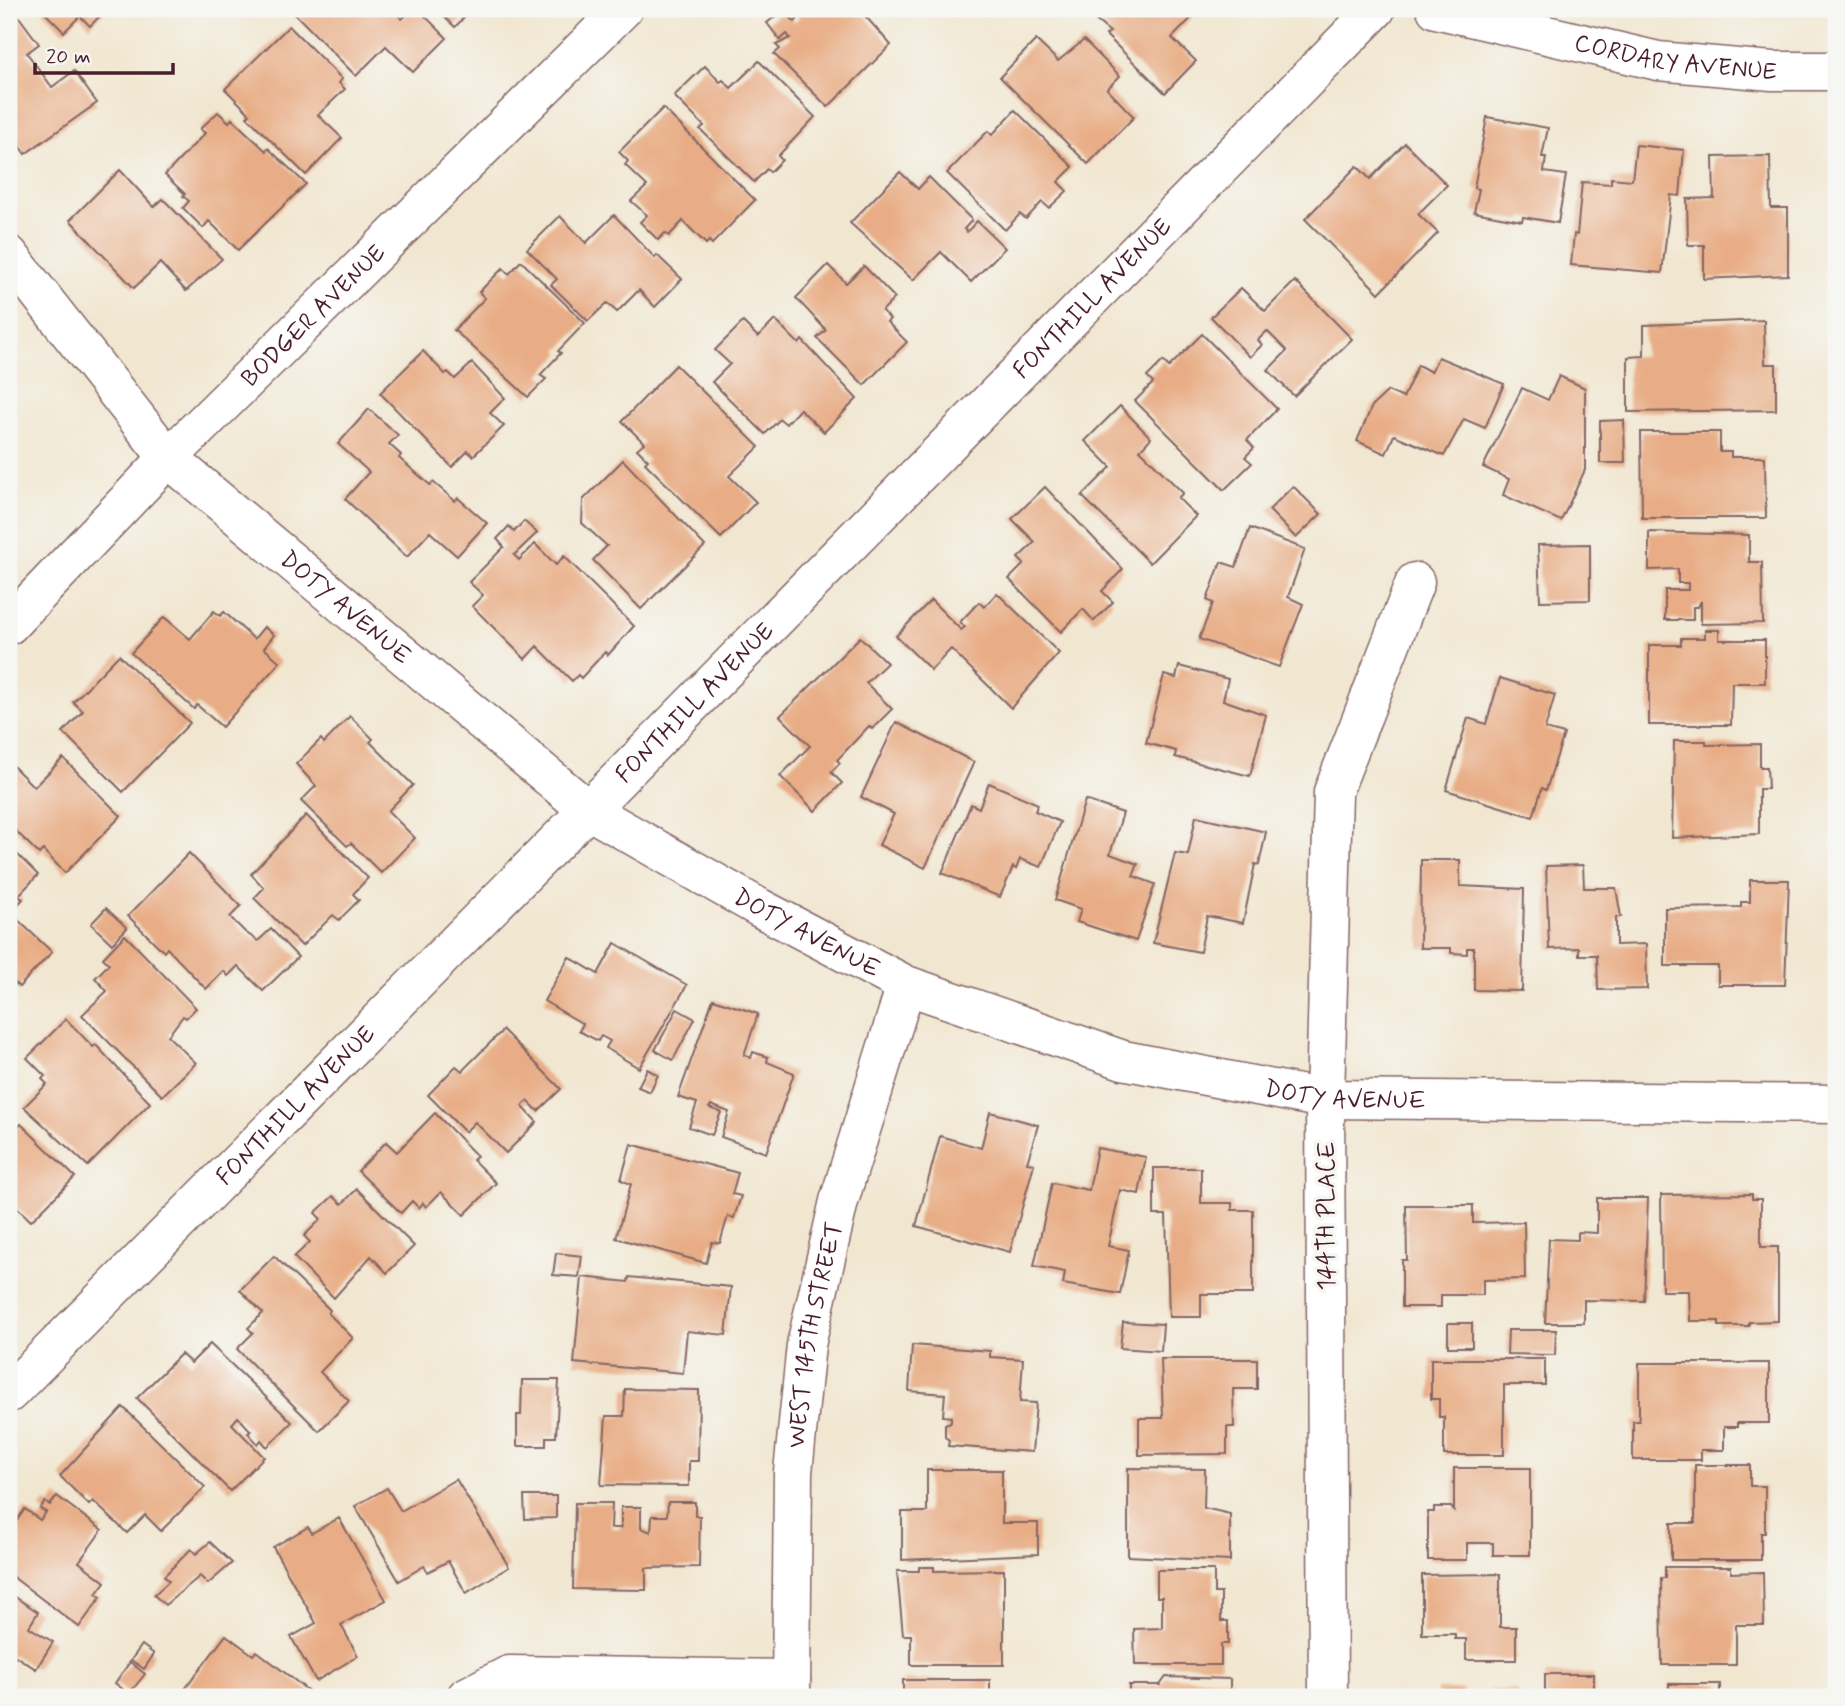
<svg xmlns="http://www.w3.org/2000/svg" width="1845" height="1706" font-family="Mynerve,sans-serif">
	<rect width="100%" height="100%" fill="#f6f6f2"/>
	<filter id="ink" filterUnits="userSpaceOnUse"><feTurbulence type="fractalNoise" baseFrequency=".0143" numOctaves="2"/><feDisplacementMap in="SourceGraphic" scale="14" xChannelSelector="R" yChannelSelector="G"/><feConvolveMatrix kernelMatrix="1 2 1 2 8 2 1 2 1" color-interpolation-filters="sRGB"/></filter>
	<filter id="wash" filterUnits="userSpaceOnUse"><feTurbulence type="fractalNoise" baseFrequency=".00686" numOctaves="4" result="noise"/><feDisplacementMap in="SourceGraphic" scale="28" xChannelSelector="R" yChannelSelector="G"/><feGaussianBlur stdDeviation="1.57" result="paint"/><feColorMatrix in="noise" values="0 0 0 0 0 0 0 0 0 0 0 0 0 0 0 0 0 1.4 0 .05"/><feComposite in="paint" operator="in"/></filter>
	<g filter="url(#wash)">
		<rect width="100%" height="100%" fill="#f1e7d1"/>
		<g id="blocks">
			<g fill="#e8ad86">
				<polygon points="41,9 107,9 90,26 80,16 64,32"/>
				<polygon points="290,9 392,9 402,19 412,9 418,9 447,38 413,72 386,46 356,76"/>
				<polygon points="436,9 472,9 455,27"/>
				<polygon points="791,9 859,9 891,45 828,107 774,54 780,49 776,45 790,38 787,34 780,40 767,23 783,10 795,22 799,17"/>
				<polygon points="1082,9 1200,9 1172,38 1196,61 1165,93 1106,35 1110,32"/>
				<polygon points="14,10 39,44 27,53 52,87 74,71 97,103 25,154 9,131 9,14"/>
				<polygon points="289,26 342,79 339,83 345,89 318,115 342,138 306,175 247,117 250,114 225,89"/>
				<polygon points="1036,40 1058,61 1084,40 1120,76 1107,89 1134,117 1088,164 1000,77"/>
				<polygon points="759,61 815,117 778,156 782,160 770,172 767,169 754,182 700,129 704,126 674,96 705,66 720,82 723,80 731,88"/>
				<polygon points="663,108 755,200 712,244 709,241 706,244 683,221 669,236 665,233 658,240 640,222 647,215 631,201 647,186 625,165 628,161 619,152"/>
				<polygon points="1015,110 1073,167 1058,182 1067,191 1049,208 1042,202 1026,219 1020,214 1005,230 947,173 988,131 992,135"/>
				<polygon points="218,112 229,122 232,119 266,151 268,148 306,184 238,250 209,221 203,228 183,208 189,201 183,196 185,194 165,175 205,133 200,129"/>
				<polygon points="1487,117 1548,128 1542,157 1546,157 1544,172 1566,175 1558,223 1523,217 1522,221 1474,212 1479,189 1474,188"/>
				<polygon points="1405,143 1447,185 1418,214 1438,233 1379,293 1305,219 1357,166 1370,179"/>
				<polygon points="1636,145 1684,150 1680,196 1671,195 1662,273 1571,265 1574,234 1577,235 1582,182 1611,184 1611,178 1632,180"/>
				<polygon points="1770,156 1771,208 1788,208 1788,275 1704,279 1704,245 1688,245 1687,199 1714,198 1713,157"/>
				<polygon points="120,170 154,207 163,199 222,259 186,291 160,263 134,288 70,220"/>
				<polygon points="900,172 918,189 929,177 972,220 964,229 967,232 977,221 1005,248 971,282 941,252 913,280 850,223"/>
				<polygon points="614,215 655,258 657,255 682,279 655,307 639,290 617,312 607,303 588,321 551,285 557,279 527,249 560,216 586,243"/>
				<polygon points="521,261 585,323 558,351 561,353 540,375 546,379 528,397 454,330 485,298 479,292 503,268 509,274"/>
				<polygon points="828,265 846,283 864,266 895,298 882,311 890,319 887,322 907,342 864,385 817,338 826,330 796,298"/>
				<polygon points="1295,281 1352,339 1294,396 1268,370 1287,351 1267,331 1258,340 1262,345 1250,357 1211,317 1241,288 1265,311"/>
				<polygon points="775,320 799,344 802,340 857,399 824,432 800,409 786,424 780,419 765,434 712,382 730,364 715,350 743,322 758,337"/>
				<polygon points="1764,320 1765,364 1776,364 1776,410 1628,412 1628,357 1644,356 1644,325"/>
				<polygon points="1202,334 1277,409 1247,440 1254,448 1245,457 1252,463 1224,490 1135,401 1153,383 1147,377 1163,361 1169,367"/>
				<polygon points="423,351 445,374 448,372 455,379 472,363 505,398 490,413 504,426 473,456 468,451 452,467 380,393"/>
				<polygon points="1438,357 1504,384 1485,428 1464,419 1444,456 1394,435 1386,454 1357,441 1372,406 1388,391 1403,398 1418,365 1431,372"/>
				<polygon points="676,365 759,447 729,476 756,502 721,538 645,463 648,460 637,449 644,443 622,421"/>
				<polygon points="1559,376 1585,388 1585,470 1561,521 1503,495 1509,479 1483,467 1522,388 1548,400"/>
				<polygon points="1120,406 1151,438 1140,450 1183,493 1178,498 1196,516 1150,563 1082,496 1111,467 1085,441"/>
				<polygon points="369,409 398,435 389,444 401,455 399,458 430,485 433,482 455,501 458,498 487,523 457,556 430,532 407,557 345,499 369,472 338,444"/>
				<polygon points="1624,420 1625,463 1600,463 1600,421"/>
				<polygon points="1641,432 1720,432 1720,452 1731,452 1731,457 1765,457 1766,518 1642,518"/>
				<polygon points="623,460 705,546 641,609 593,560 607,546 582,523 583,500"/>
				<polygon points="1293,486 1321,514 1296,538 1269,510"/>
				<polygon points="1045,487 1123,569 1102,591 1113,602 1094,621 1083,609 1061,632 1009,579 1024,564 1018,558 1035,542 1012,519"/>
				<polygon points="524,521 537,533 514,555 519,560 535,544 556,565 564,556 634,626 608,655 605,652 581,678 578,675 572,681 537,646 525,659 472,606 483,595 469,582 504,547 497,539 509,526 514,532"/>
				<polygon points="1250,528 1305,549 1288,597 1303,604 1279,667 1199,639 1213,603 1207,600 1221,562 1236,567"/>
				<polygon points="1649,532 1749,535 1749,562 1762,562 1763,623 1701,624 1701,601 1698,607 1693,607 1693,620 1665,620 1665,590 1688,590 1688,583 1678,583 1678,569 1649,570"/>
				<polygon points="1590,544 1590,600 1540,601 1538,545"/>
				<polygon points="997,593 1059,653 1011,708 951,649 931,670 896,636 931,600 961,630 965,627 960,622 979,602 984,607"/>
				<polygon points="214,611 220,616 224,612 254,639 264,627 274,635 264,648 280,662 222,727 197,705 194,709 131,653 164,617 190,639"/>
				<polygon points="1705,630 1719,630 1719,640 1765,640 1765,683 1732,683 1731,725 1649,725 1649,645 1681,645 1681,638 1705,638"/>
				<polygon points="860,637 887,663 866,683 892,709 872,729 869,726 837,760 840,763 831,772 842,783 815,811 780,776 810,746 780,716"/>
				<polygon points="119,655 190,723 123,792 63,732 83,711 73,702"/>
				<polygon points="1179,666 1228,679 1223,700 1266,715 1250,776 1175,757 1176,751 1146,743 1164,675 1176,678"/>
				<polygon points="1500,678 1555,695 1545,729 1564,734 1546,790 1542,788 1533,817 1446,790 1468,718 1486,724"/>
				<polygon points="350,716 373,739 370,742 413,785 388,811 415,838 381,873 351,843 347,846 301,801 316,786 296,764 321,739 324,743"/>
				<polygon points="896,722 974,762 925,868 879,845 894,814 861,797"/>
				<polygon points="1674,741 1706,741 1706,745 1760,744 1760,767 1767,767 1768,789 1759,789 1759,834 1672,838"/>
				<polygon points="63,758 121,816 65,873 43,850 39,854 9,824 9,765 11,764 34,787"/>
				<polygon points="989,783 1038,804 1035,811 1060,822 1041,867 1020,859 1016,869 1013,867 1000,897 942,873 971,804 979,808"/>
				<polygon points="1085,800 1123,813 1110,854 1138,864 1133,876 1155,884 1136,941 1077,922 1081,909 1055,900"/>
				<polygon points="306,815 368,878 353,894 359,900 339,920 333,915 302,946 254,898 264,888 251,874"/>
				<polygon points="1196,816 1266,832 1259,865 1255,864 1243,923 1207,916 1200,952 1153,943 1175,853 1188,855"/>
				<polygon points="9,846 38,875 18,896 23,899 9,914"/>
				<polygon points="189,853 241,906 230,917 245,932 258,941 271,929 298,957 263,991 238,966 228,976 224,971 206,989 167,948 164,952 128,916"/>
				<polygon points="1421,860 1460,860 1460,886 1524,889 1522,991 1474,990 1474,948 1467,948 1467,954 1451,953 1451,948 1420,948"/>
				<polygon points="1583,865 1584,888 1616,888 1621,917 1616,917 1616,945 1646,944 1647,989 1598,990 1597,955 1579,955 1579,948 1549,949 1546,866"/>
				<polygon points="1750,880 1789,880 1785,985 1718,985 1718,966 1665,966 1665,908 1741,907 1741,902 1750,902"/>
				<polygon points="106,908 127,928 112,944 91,924"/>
				<polygon points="18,920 52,952 19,987 9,977 9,931"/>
				<polygon points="125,935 196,1008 186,1018 183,1016 168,1036 196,1063 162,1096 82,1015 107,991 95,978 109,964 103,958"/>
				<polygon points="615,943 687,985 639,1068 606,1048 610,1041 601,1036 598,1041 579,1031 583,1024 544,1001 569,957 598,974"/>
				<polygon points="713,999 758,1014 744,1055 751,1058 753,1052 768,1057 767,1062 794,1073 766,1153 721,1137 729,1112 711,1105 709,1108 721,1112 712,1135 689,1127 697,1103 678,1097"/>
				<polygon points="677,1009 695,1019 673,1060 655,1050"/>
				<polygon points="66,1019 93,1047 96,1045 150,1103 88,1166 24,1107 47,1084 42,1079 45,1076 27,1058"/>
				<polygon points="503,1030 561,1089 538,1111 528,1101 522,1106 537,1122 506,1153 475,1122 465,1132 428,1095 456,1066 462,1071"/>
				<polygon points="647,1069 658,1075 650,1092 638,1087"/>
				<polygon points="990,1112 1038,1125 1027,1163 1034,1164 1010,1252 916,1226 940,1136 981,1148"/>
				<polygon points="435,1113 477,1156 473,1160 496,1183 464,1215 441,1192 426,1207 423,1203 419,1208 412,1201 401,1213 358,1171 386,1142 397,1152"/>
				<polygon points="21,1124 75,1177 31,1221 9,1200 9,1130 12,1133"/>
				<polygon points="631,1144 738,1173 732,1194 741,1196 734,1218 728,1216 720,1243 712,1242 706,1263 616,1238 631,1184 621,1180"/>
				<polygon points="1097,1148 1146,1157 1139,1194 1120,1190 1108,1246 1129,1250 1120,1294 1063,1284 1065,1272 1034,1266 1052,1183 1089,1190"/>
				<polygon points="1154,1168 1201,1168 1201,1203 1232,1203 1232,1210 1253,1210 1253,1294 1201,1294 1201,1317 1169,1317 1166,1215 1154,1215"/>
				<polygon points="357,1189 414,1246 387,1273 371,1256 334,1298 294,1257 310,1242 304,1236 321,1219 315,1213 333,1196 342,1204"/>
				<polygon points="1752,1194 1752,1199 1761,1199 1761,1247 1778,1247 1778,1321 1749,1322 1749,1326 1719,1326 1719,1321 1690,1321 1689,1291 1662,1291 1661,1195"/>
				<polygon points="1597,1198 1648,1198 1644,1301 1584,1300 1584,1323 1545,1323 1549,1239 1578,1240 1578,1232 1597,1233"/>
				<polygon points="1406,1205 1473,1205 1473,1223 1524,1222 1525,1279 1483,1280 1483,1295 1441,1295 1441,1307 1402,1307 1402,1260 1407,1260"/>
				<polygon points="556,1253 582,1256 579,1277 553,1275"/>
				<polygon points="274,1256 330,1310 328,1313 353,1338 320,1372 349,1401 319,1431 237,1349 253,1333 248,1328 263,1313 240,1290"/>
				<polygon points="582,1277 628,1282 629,1277 731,1287 726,1335 687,1331 683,1373 574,1363"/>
				<polygon points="1123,1322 1163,1324 1161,1351 1120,1348"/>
				<rect x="1448" y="1323" width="24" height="24"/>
				<polygon points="1508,1330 1556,1330 1555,1355 1507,1354"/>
				<polygon points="210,1344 292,1422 267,1447 261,1440 258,1444 248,1433 251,1431 238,1417 232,1424 264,1457 230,1491 137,1398 181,1354 191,1363"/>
				<polygon points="912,1345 990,1351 990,1357 1023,1359 1020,1402 1036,1403 1032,1452 948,1446 949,1440 945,1437 945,1424 951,1422 951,1417 943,1416 945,1394 909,1391"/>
				<polygon points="1161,1359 1257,1359 1257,1389 1233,1389 1234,1427 1227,1427 1227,1454 1139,1455 1139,1418 1163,1418"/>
				<polygon points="1431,1359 1545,1359 1545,1385 1504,1385 1504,1455 1444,1455 1444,1417 1439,1417 1439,1399 1431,1399"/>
				<polygon points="1639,1363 1769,1363 1769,1423 1737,1423 1737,1427 1724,1427 1724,1450 1701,1450 1701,1460 1633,1460 1633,1421 1639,1421"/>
				<polygon points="522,1380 559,1380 556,1437 546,1437 546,1446 517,1446 517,1415 521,1415"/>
				<polygon points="625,1389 699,1390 698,1461 689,1461 689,1486 601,1485 606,1416 624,1416"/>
				<polygon points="123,1407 205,1487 161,1531 145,1515 127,1533 93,1501 89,1505 60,1476"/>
				<polygon points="1695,1465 1750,1465 1750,1486 1765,1486 1765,1533 1761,1533 1761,1560 1671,1560 1671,1523 1695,1523"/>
				<polygon points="1128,1468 1205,1469 1204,1508 1230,1514 1230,1561 1128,1556"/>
				<polygon points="1454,1468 1530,1468 1530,1555 1493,1555 1493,1543 1467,1543 1467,1560 1428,1560 1428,1512 1434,1512 1434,1507 1451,1507 1454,1511"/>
				<polygon points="927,1470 1002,1470 1002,1523 1038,1523 1038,1554 902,1560 902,1512 927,1512"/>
				<polygon points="456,1479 509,1567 466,1593 448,1561 428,1572 424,1566 399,1581 355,1506 387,1488 401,1511"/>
				<polygon points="57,1496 102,1530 79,1562 105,1582 96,1594 101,1597 79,1627 9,1574 9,1532 25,1509 40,1520 46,1512 40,1509 45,1502 50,1505"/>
				<polygon points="524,1496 556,1496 556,1518 525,1519"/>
				<polygon points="668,1502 695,1502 695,1516 700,1516 699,1567 646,1568 646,1590 573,1589 575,1503 612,1503 611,1528 621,1528 621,1507 641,1507 641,1528 651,1532 652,1516 667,1516"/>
				<polygon points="339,1518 386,1600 341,1625 358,1656 316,1681 291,1637 316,1623 273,1547 308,1527 312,1533"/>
				<polygon points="210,1542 232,1563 208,1584 200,1576 165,1605 154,1595 169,1581 164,1576 191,1549 196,1554"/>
				<polygon points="919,1567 934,1567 934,1571 1004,1570 1004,1665 911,1665 911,1635 903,1635 897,1571 919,1571"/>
				<polygon points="1665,1567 1731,1567 1731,1573 1763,1572 1764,1625 1736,1625 1736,1665 1662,1665 1661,1578 1665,1578"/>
				<polygon points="1157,1570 1214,1570 1214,1593 1221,1593 1221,1621 1228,1621 1228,1644 1221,1644 1221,1665 1135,1665 1134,1629 1162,1628 1162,1597 1157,1597"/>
				<polygon points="1500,1574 1500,1627 1516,1627 1516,1660 1466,1660 1466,1639 1455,1639 1455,1634 1422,1634 1422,1575"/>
				<polygon points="9,1593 38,1612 29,1627 53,1642 36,1669 12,1654 9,1659"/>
				<polygon points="226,1635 253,1655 257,1651 311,1693 308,1697 179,1697"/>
				<polygon points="142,1645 154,1654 144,1669 131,1660"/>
				<polygon points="130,1662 145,1674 129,1694 115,1683"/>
				<rect x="1545" y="1674" width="49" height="23"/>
				<polygon points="1166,1677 1230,1679 1230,1697 1129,1697 1129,1685 1160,1685"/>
				<rect x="903" y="1680" width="87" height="17"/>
				<rect x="1669" y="1684" width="51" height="13"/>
				<rect x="1437" y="1690" width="26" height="7"/>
				<rect x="1490" y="1690" width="27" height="7"/>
			</g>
		</g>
	</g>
	<g filter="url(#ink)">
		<use href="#blocks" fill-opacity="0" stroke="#846565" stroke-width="2"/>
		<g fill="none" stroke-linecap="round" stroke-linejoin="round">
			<g stroke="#846565" stroke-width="41">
				<g id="minor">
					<path id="s1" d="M 1436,9 L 1658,61 L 1772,71 L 1836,71"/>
					<path id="s2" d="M 9,255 L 168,458 L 588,810 L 760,908 L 906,985 L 1123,1060 L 1325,1099 L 1836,1104"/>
					<path id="s3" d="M 9,625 L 168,458 L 623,9"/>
					<path id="s4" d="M 9,1393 L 588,810 L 1376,9"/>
					<polyline points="466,1697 509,1675 791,1679"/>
					<path id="s5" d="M 791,1697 L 793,1472 L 806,1345 L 839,1201 L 906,985"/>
					<polyline points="1328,1697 1325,1099 1333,792 1415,582"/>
				</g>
			</g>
			<use href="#minor" stroke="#fff" stroke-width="38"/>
		</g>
	</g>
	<g text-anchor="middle" stroke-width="7" stroke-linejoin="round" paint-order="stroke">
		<g font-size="24" fill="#4a1f2b" stroke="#f6f6f2">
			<text dy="8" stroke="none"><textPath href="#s1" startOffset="245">CORDARY AVENUE</textPath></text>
			<text dy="8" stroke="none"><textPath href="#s4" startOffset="1540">FONTHILL AVENUE</textPath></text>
			<text dy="8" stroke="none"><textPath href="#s3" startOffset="434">BODGER AVENUE</textPath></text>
			<text dy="8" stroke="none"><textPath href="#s2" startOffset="490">DOTY AVENUE</textPath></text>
			<text dy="8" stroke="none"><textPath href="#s4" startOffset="973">FONTHILL AVENUE</textPath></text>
			<text dy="8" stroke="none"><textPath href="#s2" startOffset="1057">DOTY AVENUE</textPath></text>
			<text dy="8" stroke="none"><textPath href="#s2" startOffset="1624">DOTY AVENUE</textPath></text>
			<text dy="8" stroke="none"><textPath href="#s4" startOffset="406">FONTHILL AVENUE</textPath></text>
			<text transform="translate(1326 1216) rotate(-90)" y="8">144TH PLACE</text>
			<text dy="8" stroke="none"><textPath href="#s5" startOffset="364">WEST 145TH STREET</textPath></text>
		</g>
	</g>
	<rect width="1845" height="1706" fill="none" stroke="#f6f6f2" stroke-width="35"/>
	<path d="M35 63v10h138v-10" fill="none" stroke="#4a1f2b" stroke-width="3.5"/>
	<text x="46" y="63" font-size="21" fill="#4a1f2b" stroke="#f6f6f2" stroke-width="5" paint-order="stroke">20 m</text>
</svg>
